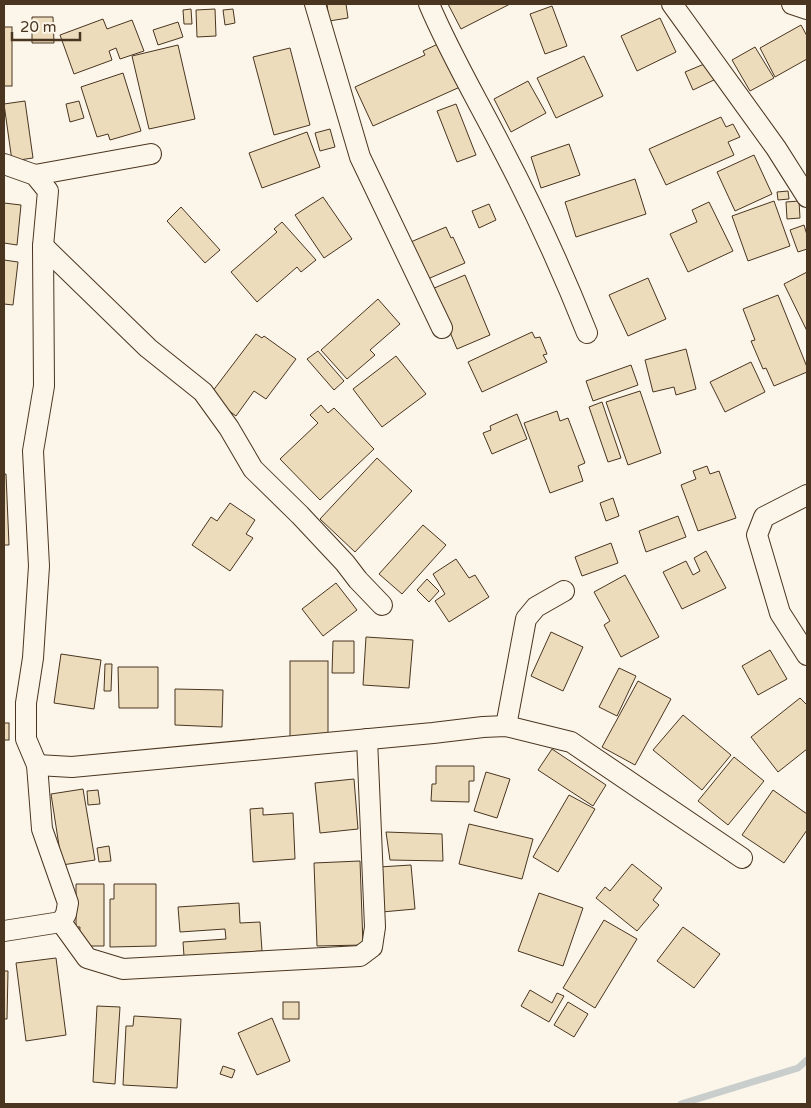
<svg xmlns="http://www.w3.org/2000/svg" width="811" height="1108" font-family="'Varela Round',sans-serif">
	<rect width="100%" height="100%" fill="#fbf6e9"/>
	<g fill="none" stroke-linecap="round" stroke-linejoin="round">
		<polyline stroke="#c9cecd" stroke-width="7" points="681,1104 798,1068 807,1060"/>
	</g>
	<g fill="#ecdcbc" stroke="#4a3520">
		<polygon points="327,4 346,4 348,18 329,21"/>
		<polygon points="448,4 510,4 461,29"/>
		<polygon points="552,6 567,46 545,54 530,14"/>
		<polygon points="191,9 192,24 184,24 183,10"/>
		<polygon points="215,9 216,36 197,37 196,10"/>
		<polygon points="233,9 235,23 225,25 223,10"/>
		<polygon points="32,17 53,17 54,43 32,43"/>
		<polygon points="660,18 676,52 637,71 621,36"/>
		<polygon points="103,19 107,29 132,20 144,51 120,59 116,48 109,51 112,60 74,74 60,35"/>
		<polygon points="178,22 183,37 158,45 153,30"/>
		<polygon points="801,25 807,36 807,59 775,77 760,48"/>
		<rect x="4" y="27" width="8" height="59"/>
		<polygon points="440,43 460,87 373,126 355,87 425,55 423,51"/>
		<polygon points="178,45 195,119 149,129 132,56"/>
		<polygon points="755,47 774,78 750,91 732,60"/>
		<polygon points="290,48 310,125 274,135 253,57"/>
		<polygon points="584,56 603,96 556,118 537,78"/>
		<polygon points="709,62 716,79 693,90 685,72"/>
		<polygon points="123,73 141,131 110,140 108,134 97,137 81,87"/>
		<polygon points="528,81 546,113 511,132 494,99"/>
		<polygon points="25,101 33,158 12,161 4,104"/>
		<polygon points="79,101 84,118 70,122 66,104"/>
		<polygon points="456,104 476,155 457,162 437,111"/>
		<polygon points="721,117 726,127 733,124 740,137 728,142 734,155 666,185 649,149"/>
		<polygon points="330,129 335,147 320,151 315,133"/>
		<polygon points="307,132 320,167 262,188 249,153"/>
		<polygon points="569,144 580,175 541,188 531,157"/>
		<polygon points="754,155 772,194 735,211 717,172"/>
		<polygon points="635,179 646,214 576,237 565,202"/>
		<polygon points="788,191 789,199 778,200 777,192"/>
		<polygon points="323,197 352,239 324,258 295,215"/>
		<polygon points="774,201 790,246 748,261 732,216"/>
		<polygon points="799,201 800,218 787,219 786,202"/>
		<polygon points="709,202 733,251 688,272 670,234 697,222 692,210"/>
		<polygon points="4,203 21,205 17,245 4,243"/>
		<polygon points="489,204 496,220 479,228 472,211"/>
		<polygon points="181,207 220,250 205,263 167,221"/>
		<polygon points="282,222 316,260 301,272 297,267 257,302 231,272 277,232 274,229"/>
		<polygon points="804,225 807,235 807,249 798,252 790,230"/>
		<polygon points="446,227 451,238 453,237 465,263 423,281 406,244"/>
		<polygon points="4,260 18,262 13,305 4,304"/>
		<polygon points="807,272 807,331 784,284"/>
		<polygon points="465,275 490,335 457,349 432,289"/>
		<polygon points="648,278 666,319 628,336 609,295"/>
		<polygon points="778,295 807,367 807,372 774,386 766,368 763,369 751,341 755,340 743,309"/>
		<polygon points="378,299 400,324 370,350 375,355 347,379 321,350"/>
		<polygon points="532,332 535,338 540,337 547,354 543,355 547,362 482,392 468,362"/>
		<polygon points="256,334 262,338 264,336 296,359 266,399 254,391 236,416 209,396"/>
		<polygon points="686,349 696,389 676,395 674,387 653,392 645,360"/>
		<polygon points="318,351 344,381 334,390 307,359"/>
		<polygon points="396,356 426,394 382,427 353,389"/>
		<polygon points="751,362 765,392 725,412 710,382"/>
		<polygon points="631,365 638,385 593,401 586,381"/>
		<polygon points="640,391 661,453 628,465 606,402"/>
		<polygon points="602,402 621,458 608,462 589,407"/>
		<polygon points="321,405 328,413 334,408 374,449 320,500 280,459 318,423 310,415"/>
		<polygon points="557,411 560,421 568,418 585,463 578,466 583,481 550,493 524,423"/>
		<polygon points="517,414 527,439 492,454 483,433 491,430 490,426"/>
		<polygon points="377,458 412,491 355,552 320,519"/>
		<polygon points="707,466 710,474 719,471 736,518 698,531 681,485 696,479 693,471"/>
		<polygon points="4,474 6,474 9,545 4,545"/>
		<polygon points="613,498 619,516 606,521 600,503"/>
		<polygon points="230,503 255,520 246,534 253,538 230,571 192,545 211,517 217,521"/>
		<polygon points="678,516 686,537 646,552 639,531"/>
		<polygon points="423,525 446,545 402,594 379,574"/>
		<polygon points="611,543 618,563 582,576 575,557"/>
		<polygon points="706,551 726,588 682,609 663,572 686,561 693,575 700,571 694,558"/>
		<polygon points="456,559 469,578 475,575 489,597 449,622 435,601 445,594 433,574"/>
		<polygon points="625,575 659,637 621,657 604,625 610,621 594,592"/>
		<polygon points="427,579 439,591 429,602 417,590"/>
		<polygon points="336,583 357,610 323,636 302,609"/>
		<polygon points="551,632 583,647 563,691 531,676"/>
		<polygon points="366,637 413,640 409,688 363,685"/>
		<polygon points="333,641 354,641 354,673 332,673"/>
		<polygon points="770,650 787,679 758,695 742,666"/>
		<polygon points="61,654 101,660 94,709 54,703"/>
		<rect x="290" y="661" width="38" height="77"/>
		<polygon points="105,664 112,664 111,691 104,691"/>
		<polygon points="118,667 158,667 158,708 119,708"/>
		<polygon points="619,668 636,676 617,716 599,707"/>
		<polygon points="638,681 671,699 635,765 602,747"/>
		<polygon points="175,689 223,690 222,727 175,725"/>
		<polygon points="800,698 807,705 807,749 778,772 751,737"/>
		<polygon points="683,715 731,755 702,790 653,750"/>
		<rect x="4" y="723" width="5" height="17"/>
		<polygon points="552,749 606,785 593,806 538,770"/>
		<polygon points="734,757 764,781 728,825 698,801"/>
		<polygon points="436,766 474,766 474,781 469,781 469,802 431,801 432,784 436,784"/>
		<polygon points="486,772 510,779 497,818 474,811"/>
		<polygon points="354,779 358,829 320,833 315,783"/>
		<polygon points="83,789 95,860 62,865 51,794"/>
		<polygon points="98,790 100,804 88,805 87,791"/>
		<polygon points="773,790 807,814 807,830 784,863 742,835"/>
		<polygon points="569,795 595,809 558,872 533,857"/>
		<polygon points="263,808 263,815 293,813 295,859 253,862 250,809"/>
		<polygon points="469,824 533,839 522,879 459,864"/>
		<polygon points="386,832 442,834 443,861 390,860"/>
		<polygon points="109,846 111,861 99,862 97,848"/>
		<polygon points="360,861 363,945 317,946 314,863"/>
		<polygon points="632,864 662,888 653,900 659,905 637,931 596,898 605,887 610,891"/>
		<polygon points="411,865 415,909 382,912 379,867"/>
		<polygon points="76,884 104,884 104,946 81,946 79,940 80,927 76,927"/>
		<polygon points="114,884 156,884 156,946 110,947 110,899 114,899"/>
		<polygon points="539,893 583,908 563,966 518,951"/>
		<polygon points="239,903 240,923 260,922 262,951 184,956 183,942 226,939 225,929 180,932 178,907"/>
		<polygon points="604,920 637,939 595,1008 563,988"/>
		<polygon points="683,927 720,954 694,988 657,961"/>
		<polygon points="56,958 66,1035 26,1041 16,963"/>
		<polygon points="4,971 8,971 7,1019 4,1019"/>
		<polygon points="530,990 552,1003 557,993 564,996 549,1022 521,1006"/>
		<rect x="283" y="1002" width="16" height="17"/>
		<polygon points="568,1002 588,1014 574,1037 554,1025"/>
		<polygon points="97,1006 120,1007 115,1084 93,1082"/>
		<polygon points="134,1016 181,1019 177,1088 123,1085 126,1026 133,1026"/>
		<polygon points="272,1018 290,1061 257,1075 238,1033"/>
		<polygon points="223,1066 235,1070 232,1078 220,1074"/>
	</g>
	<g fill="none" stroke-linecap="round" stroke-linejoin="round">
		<g stroke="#4a3520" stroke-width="22">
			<g id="minor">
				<polyline points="315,4 360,157 442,328"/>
				<path d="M 429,4 C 450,54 478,101 503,150 C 534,209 562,270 587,333"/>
				<polyline points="672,4 776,148 807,197"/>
				<polyline points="792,4 807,9"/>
				<polyline points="4,164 35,175 48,191 43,246 44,386 33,451 39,566 33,658 26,703 26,739 37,765 42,829 68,903 66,914 61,922 4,931"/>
				<polyline points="35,175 151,154"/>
				<polyline points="43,246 148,348 203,392 229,428 253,469 300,515 345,563 358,580 382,605"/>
				<polyline points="807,495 764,517 757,535 780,613 807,655"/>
				<polyline points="506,726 526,619 536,607 564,591"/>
				<polyline points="37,765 72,767 433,733 483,727 506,726 571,742 742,858"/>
				<polyline points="61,922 87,958 123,969 360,956 372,947 375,927 367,739"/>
			</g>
		</g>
		<use href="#minor" stroke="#fbf6e9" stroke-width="20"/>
	</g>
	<rect width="811" height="1108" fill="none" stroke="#4a3520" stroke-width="10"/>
	<path d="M12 32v8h68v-8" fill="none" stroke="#4a3520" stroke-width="2.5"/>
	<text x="20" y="32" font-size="15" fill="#4a3520" stroke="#fbf6e9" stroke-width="4" paint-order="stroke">20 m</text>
</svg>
